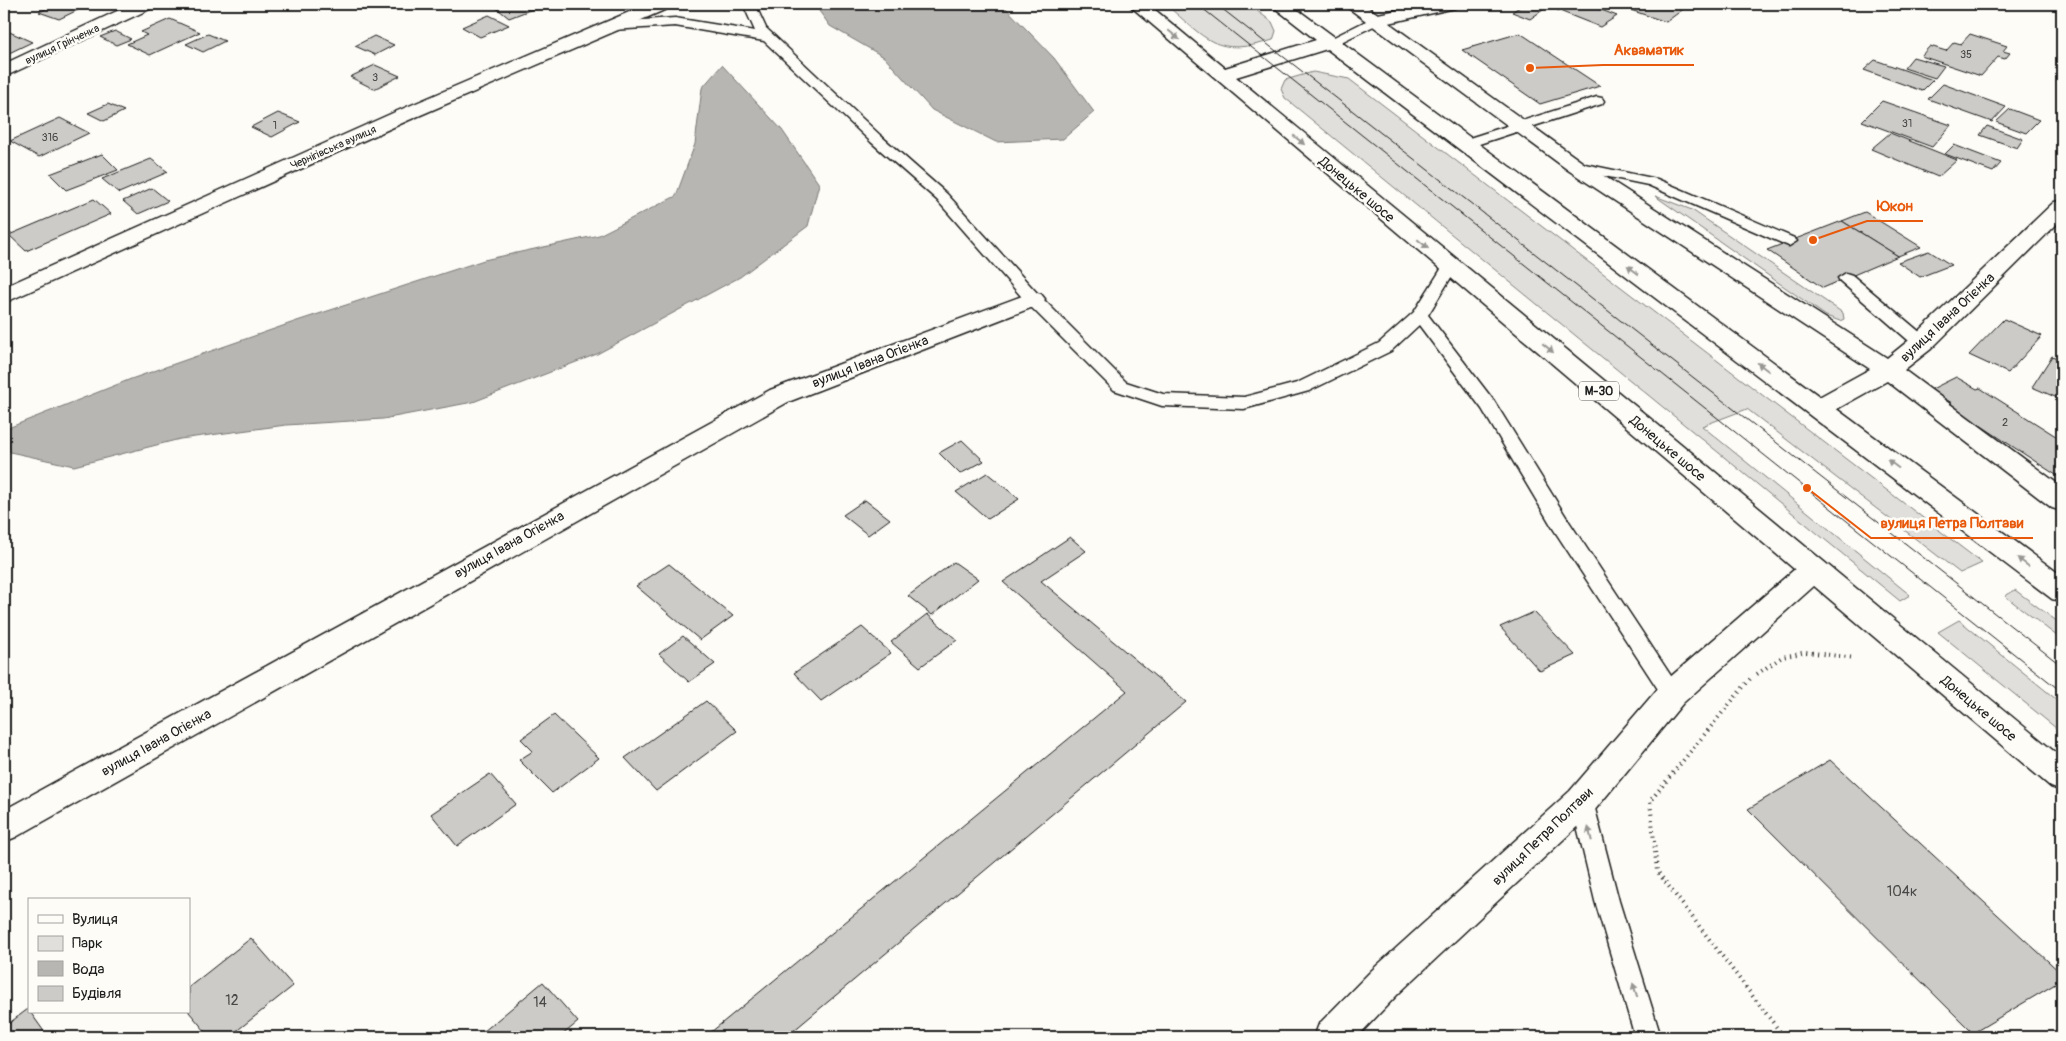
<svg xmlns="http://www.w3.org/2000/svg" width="2066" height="1041" font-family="Pangolin,sans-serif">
	<rect width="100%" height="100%" fill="#fdfcf7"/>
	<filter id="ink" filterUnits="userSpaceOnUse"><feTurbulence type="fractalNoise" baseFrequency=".02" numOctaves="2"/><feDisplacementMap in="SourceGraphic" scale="10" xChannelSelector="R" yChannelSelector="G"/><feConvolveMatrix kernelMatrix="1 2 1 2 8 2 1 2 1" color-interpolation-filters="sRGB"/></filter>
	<g filter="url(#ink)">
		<g fill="#e0dfdb" stroke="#7e7e7c">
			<path d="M 1165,4 L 1248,4 L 1272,22 L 1276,31 L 1273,40 C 1215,58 1207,39 1165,4 Z"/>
			<polygon points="1313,72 1349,79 1982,563 1960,573 1747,409 1702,426 1910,595 1900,601 1285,98 1281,89 1285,80"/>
			<polygon points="1655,196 1692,210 1843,313 1844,319 1840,321 1826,316"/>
			<polygon points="2015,590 2062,625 2062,640 2005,596"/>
			<polygon points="1959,620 2062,704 2062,733 1938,632"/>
		</g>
		<g fill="#b7b6b2" stroke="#797876">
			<polygon points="814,4 1002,4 1054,58 1094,112 1063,139 996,142 932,110 884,57 830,26"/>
			<polygon points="722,65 782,130 819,184 808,226 740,277 597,354 473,402 383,419 286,425 180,439 74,466 10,452 8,428 131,379 297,321 484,260 599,235 676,196 695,144 702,88"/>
		</g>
		<g fill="#cccbc8" stroke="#1c1c1c">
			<polygon points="56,4 71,4 82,8 59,19 39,12"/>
			<polygon points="96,4 123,4 112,9"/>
			<polygon points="502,4 529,4 535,8 509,18 494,6"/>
			<polygon points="1524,4 1538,4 1547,7 1530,19 1512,12"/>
			<polygon points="1567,4 1586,4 1617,16 1600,27 1557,10"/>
			<polygon points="1613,4 1677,4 1686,7 1666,22"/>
			<polygon points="489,15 509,25 480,37 462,27"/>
			<polygon points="170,19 200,32 150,55 127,44 147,35 141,32"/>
			<polygon points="5,30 32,42 7,54 4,52"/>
			<polygon points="115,31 131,39 116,45 100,37"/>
			<polygon points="1520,33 1600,86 1540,104 1462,50"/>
			<polygon points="208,34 225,41 203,52 186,44"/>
			<polygon points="1970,34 2007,46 2003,51 2010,53 2005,59 1998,57 1981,76 1921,56 1930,46 1946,51 1954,42 1961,44"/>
			<polygon points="374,36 394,45 375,55 355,46"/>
			<polygon points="1913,57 1944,66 1935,78 1904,68"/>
			<polygon points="1875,60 1933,80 1922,91 1864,70"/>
			<polygon points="375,65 400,76 374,89 350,77"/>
			<polygon points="1943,84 2006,107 1992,122 1928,99"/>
			<polygon points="1882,101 1951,125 1932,147 1862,121"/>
			<polygon points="108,104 124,111 104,121 88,113"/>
			<polygon points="2010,109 2039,120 2026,133 1996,122"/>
			<polygon points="278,113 300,122 272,137 251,127"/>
			<polygon points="60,118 89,133 39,157 10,141"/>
			<polygon points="1987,126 2023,139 2017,148 1980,135"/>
			<polygon points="1890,133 1957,160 1938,177 1871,149"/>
			<polygon points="1954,145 2001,163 1993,172 1945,154"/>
			<polygon points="102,154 118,170 66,190 50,174"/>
			<polygon points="151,159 168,172 119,193 102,179"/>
			<polygon points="152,188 168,201 138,214 123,201"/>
			<polygon points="94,199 111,214 26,251 9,235"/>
			<polygon points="1865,212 1921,247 1898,256 1842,221"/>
			<polygon points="1842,221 1898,256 1823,288 1767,250"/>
			<polygon points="1929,251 1951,265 1920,277 1898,262"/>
			<polygon points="2004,319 2042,336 2008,373 1969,355"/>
			<polygon points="2052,356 2062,360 2062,400 2032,387"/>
			<polygon points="1956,377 1977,389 1980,388 2062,440 2062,479 1948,404 1952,403 1930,390"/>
			<polygon points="962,440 984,461 960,474 939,453"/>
			<polygon points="987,473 1019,499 988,519 956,492"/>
			<polygon points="865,500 890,519 868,535 843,515"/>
			<polygon points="1070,537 1086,551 1041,581 1186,702 786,1037 705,1037 1127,691 1003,582"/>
			<polygon points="954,562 978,579 932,615 908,596"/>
			<polygon points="669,564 733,616 700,640 636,586"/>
			<polygon points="1534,612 1575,655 1540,671 1500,627"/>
			<polygon points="927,614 957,640 920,667 891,642"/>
			<polygon points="862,627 891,653 821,701 794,673"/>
			<polygon points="683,636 715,664 689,682 659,654"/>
			<polygon points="706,701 737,731 656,791 625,758"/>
			<polygon points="554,715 599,758 552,793 519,760 533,751 521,739"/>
			<polygon points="1830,760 2062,974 2062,980 1973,1033 1748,809"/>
			<polygon points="490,774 516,804 457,846 431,814"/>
			<polygon points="251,938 293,986 229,1037 210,1037 189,1012 189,987"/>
			<polygon points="543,982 578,1022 560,1037 477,1037"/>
			<polygon points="28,1009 48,1037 4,1037 4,1027"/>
		</g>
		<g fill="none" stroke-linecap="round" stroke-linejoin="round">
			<g stroke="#1c1c1c" stroke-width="3">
				<g id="service">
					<polygon points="743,4 755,4 766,28 881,136 947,194 1039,295 1126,382 1163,394 1244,397 1297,383 1379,343 1414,312 1445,263 1455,263 1458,266 1428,315 1494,401 1568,520 1679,688 1682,694 1679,700 1672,703 1665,700 1554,530 1482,409 1419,325 1391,351 1309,391 1244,409 1162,406 1114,390 1027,303 937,200 871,142 764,41 675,26 612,30 606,26 612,22 675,18 755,31"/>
					<polygon points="1376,16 1380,17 1382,20 1380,23 1335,45 1325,45 1324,42"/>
					<polygon points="1597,97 1602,98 1604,101 1602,104 1470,147 1460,147 1458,144 1460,141"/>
					<polygon points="1575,162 1657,179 1794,238 1797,241 1789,246 1784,244 1648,185 1570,169 1568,166"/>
					<polygon points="1846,273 1852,275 1928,339 1930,343 1928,347 1916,347 1840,281 1838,278"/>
					<polygon points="1582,791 1590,794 1593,801 1619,901 1661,1037 1635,1037 1595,901 1571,801 1574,794"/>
				</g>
			</g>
			<g stroke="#1c1c1c" stroke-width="3">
				<g id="minor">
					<polygon points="132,4 155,4 152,8 4,77 4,64"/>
					<polygon points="648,4 672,4 669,8 409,120 4,303 4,287 395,112"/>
					<polygon points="1343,4 1363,4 1378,14 1425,4 1458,4 1455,8 1389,23 1582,162 1887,358 1913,337 2054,202 2062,201 2062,219 1931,349 1904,370 2062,487 2062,511 2052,508 1887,381 1828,414 1819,417 1810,414 1806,408 1810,402 1870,369 1568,170"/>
					<polygon points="1033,292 1041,294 1045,299 1041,304 788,402 16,837 4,842 4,810 770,390"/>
					<polygon points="1813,559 1823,562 1827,570 1823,578 1683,703 1594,811 1398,994 1357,1037 1314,1037 1319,1024 1372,970 1570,791 1661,685 1803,562"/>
				</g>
			</g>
			<g stroke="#1c1c1c" stroke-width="3">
				<polygon id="trunk" points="1128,4 1148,4 1225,68 1316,40 1270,4 1290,4 2062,576 2062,602 2052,599 1327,49 1236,77 2062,758 2062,791 2051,787"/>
			</g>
			<g stroke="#1c1c1c" stroke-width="4" stroke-dasharray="1 4.5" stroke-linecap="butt">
				<polyline points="1757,674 1782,657 1806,652 1855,658"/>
				<polyline points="1750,679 1650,801 1657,871 1784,1037"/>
			</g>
			<use href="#service" fill="#fdfcf7" fill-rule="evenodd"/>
			<use href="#minor" fill="#fdfcf7" fill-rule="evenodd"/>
			<use href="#trunk" fill="#fdfcf7" fill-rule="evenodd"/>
			<g stroke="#1c1c1c" stroke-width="1">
				<polyline points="1197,4 2062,692"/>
				<polyline points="1216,4 2062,666"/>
			</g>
		</g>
		<defs><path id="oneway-solid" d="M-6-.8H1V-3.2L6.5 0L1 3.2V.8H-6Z" transform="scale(1.25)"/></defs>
		<g fill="#989794">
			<use href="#oneway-solid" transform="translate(1174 35) rotate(40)"/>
			<use href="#oneway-solid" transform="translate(1299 140) rotate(40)"/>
			<use href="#oneway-solid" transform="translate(1423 244) rotate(40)"/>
			<use href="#oneway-solid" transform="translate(1633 270) rotate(-143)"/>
			<use href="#oneway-solid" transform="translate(1548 348) rotate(40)"/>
			<use href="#oneway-solid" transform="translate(1763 367) rotate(-143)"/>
			<use href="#oneway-solid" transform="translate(1893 464) rotate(-143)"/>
			<use href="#oneway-solid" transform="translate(2023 562) rotate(-143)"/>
			<use href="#oneway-solid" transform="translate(1590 834) rotate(-104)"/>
			<use href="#oneway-solid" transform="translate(1635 990) rotate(-108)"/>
		</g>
	</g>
	<g text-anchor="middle" stroke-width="5" stroke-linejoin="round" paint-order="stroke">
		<g font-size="11" fill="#1c1c1c" stroke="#fdfcf7">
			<text transform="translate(62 44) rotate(-25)" y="4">вулиця Грінченка</text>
			<text transform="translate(333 147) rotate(-24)" y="4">Чернігівська вулиця</text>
		</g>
		<g font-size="11" fill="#484847">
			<text x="1966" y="58">35</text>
			<text x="375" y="81">3</text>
			<text x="1907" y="127">31</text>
			<text x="275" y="129">1</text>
			<text x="50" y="141">316</text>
			<text x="2005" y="426">2</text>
		</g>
		<rect fill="#fdfcf7" stroke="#605f5e" stroke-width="1" x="1579" y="381.5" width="40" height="19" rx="4"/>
		<g font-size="12" font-weight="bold" fill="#1c1c1c">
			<text x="1599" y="395">М-30</text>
		</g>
		<g font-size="14" fill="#1c1c1c" stroke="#fdfcf7">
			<text transform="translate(1357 189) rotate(40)" y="5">Донецьке шосе</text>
			<text transform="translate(1947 317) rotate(-43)" y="5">вулиця Івана Огієнка</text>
			<text transform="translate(870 361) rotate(-21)" y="5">вулиця Івана Огієнка</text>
			<text transform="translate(1668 448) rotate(40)" y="5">Донецьке шосе</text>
			<text transform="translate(509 544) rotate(-29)" y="5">вулиця Івана Огієнка</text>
			<text transform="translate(1979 708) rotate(40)" y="5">Донецьке шосе</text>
			<text transform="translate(156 742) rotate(-29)" y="5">вулиця Івана Огієнка</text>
			<text transform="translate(1542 836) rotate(-44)" y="5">вулиця Петра Полтави</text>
		</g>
		<g font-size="14" fill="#484847">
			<text x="1902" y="896">104к</text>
			<text x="232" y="1005">12</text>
			<text x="540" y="1007">14</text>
		</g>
	</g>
	<path fill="none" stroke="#e8590c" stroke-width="2" d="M1530 68L1603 65H1694M1813 240L1867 221H1923M1807 488L1871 538H2033"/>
	<g fill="#e8590c" stroke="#fdfcf7" stroke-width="2">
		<circle cx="1530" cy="68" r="5"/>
		<circle cx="1813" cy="240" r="5"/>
		<circle cx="1807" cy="488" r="5"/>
	</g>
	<g font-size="15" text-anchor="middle" font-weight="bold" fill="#e8590c" stroke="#fdfcf7" stroke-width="5" stroke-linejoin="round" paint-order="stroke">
		<text x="1649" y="55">Акваматик</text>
		<text x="1895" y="211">Юкон</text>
		<text x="1952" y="528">вулиця Петра Полтави</text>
	</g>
	<rect width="2066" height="1041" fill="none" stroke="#fdfcf7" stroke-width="20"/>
	<rect x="10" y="10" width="2046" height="1021" fill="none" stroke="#1c1c1c" stroke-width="2" filter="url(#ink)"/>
	<rect x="28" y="898" width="162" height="115" fill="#fdfcf7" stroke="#a3a29f"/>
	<rect x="38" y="915" width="25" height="8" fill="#fdfcf7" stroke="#a3a29f"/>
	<text x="72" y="924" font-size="15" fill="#1c1c1c">Вулиця</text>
	<rect x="38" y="936" width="25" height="15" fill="#e0dfdb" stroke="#a3a29f"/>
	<text x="72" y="948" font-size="15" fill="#1c1c1c">Парк</text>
	<rect x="38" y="961" width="25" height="15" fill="#b7b6b2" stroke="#a3a29f"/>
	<text x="72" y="974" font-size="15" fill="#1c1c1c">Вода</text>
	<rect x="38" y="986" width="25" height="15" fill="#cccbc8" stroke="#a3a29f"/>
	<text x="72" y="998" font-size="15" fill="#1c1c1c">Будівля</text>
</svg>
